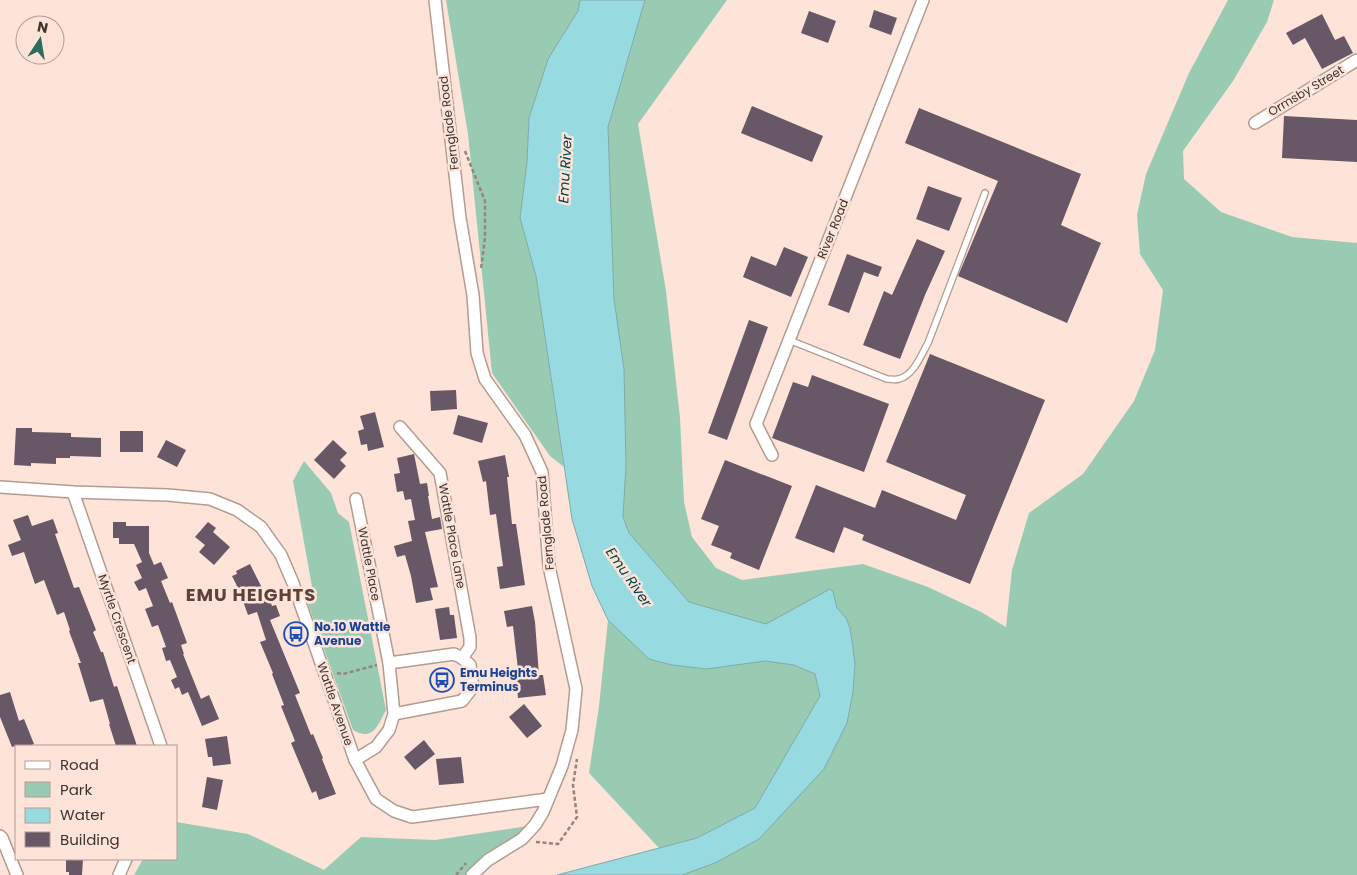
<svg xmlns="http://www.w3.org/2000/svg" width="1357" height="875" font-family="Poppins,sans-serif">
	<rect width="100%" height="100%" fill="#fde3d8"/>
	<g fill="#98cbb1">
		<polygon points="446,0 580,0 578,11 548,59 529,118 527,162 520,218 536,276 564,467 550,456 492,373 468,134"/>
		<polygon points="645,0 727,0 638,124 666,291 680,418 684,502 692,537 716,568 742,580 863,564 928,587 981,612 1006,627 1012,570 1029,513 1083,474 1134,401 1155,350 1163,290 1140,254 1137,215 1146,174 1189,73 1228,0 1274,0 1267,22 1233,81 1183,151 1184,179 1221,212 1292,237 1357,243 1357,875 682,875 715,863 759,839 847,723 853,692 855,664 853,648 850,628 846,618 837,608 833,592 830,589 766,625 689,602 629,533 623,517 626,466 624,369 614,299 608,127"/>
		<path d="M 304,461 L 331,493 L 338,513 L 349,522 L 386,710 C 378,725 373,742 353,730 L 308,604 L 315,603 L 293,481 Z"/>
		<polygon points="608,620 649,659 672,665 707,669 764,661 794,665 815,674 820,696 755,808 697,838 659,848 589,773 599,706"/>
		<polygon points="176,822 248,834 324,870 361,837 435,840 535,825 472,875 134,875 143,859 176,859"/>
	</g>
	<polygon fill="#97dbe1" stroke="#7ca9ac" points="580,0 645,0 608,127 614,299 624,369 626,466 623,517 629,533 689,602 766,624 830,589 833,592 837,608 846,618 850,628 853,648 855,664 853,692 847,723 824,769 759,839 715,863 682,875 557,875 697,838 755,808 820,696 815,674 794,665 765,661 707,669 672,665 649,659 608,620 592,586 572,519 536,276 520,218 527,162 529,118 548,59 578,11"/>
	<g fill="#675767">
		<polygon points="874,10 897,18 891,35 869,27"/>
		<polygon points="809,11 836,21 828,43 801,33"/>
		<polygon points="1322,14 1335,40 1344,36 1353,53 1322,69 1305,38 1293,45 1286,33"/>
		<polygon points="752,106 823,136 812,162 741,133"/>
		<polygon points="919,108 1081,174 1061,225 1101,243 1067,323 958,276 998,181 905,143"/>
		<polygon points="1284,116 1357,120 1357,162 1282,158"/>
		<polygon points="928,186 962,198 949,231 916,219"/>
		<polygon points="917,239 945,251 925,295 900,359 863,345 884,291 892,295"/>
		<polygon points="784,247 808,257 791,297 743,277 751,256 776,266"/>
		<polygon points="847,254 882,267 878,277 864,272 849,313 828,305"/>
		<polygon points="749,320 768,327 727,440 708,433"/>
		<polygon points="930,354 1045,400 970,584 862,540 864,535 844,527 834,553 795,538 816,485 875,508 882,490 956,520 966,495 886,462"/>
		<polygon points="812,375 889,404 864,472 772,438 793,382 808,387"/>
		<polygon points="456,390 457,409 431,411 430,391"/>
		<polygon points="375,412 384,447 368,451 367,444 361,445 358,431 364,429 360,416"/>
		<polygon points="458,415 488,423 482,443 453,434"/>
		<polygon points="16,428 32,428 32,432 71,433 71,437 101,438 101,457 70,456 70,458 56,458 56,464 31,463 31,466 14,465"/>
		<rect x="120" y="431" width="23" height="21"/>
		<polygon points="166,440 186,450 177,467 157,457"/>
		<polygon points="333,440 347,453 340,460 346,466 334,479 314,460"/>
		<polygon points="414,454 420,484 427,483 429,496 428,496 432,519 440,517 442,529 425,532 438,587 430,588 433,600 416,603 411,576 405,555 397,557 394,546 412,541 408,521 415,520 411,499 405,500 403,491 397,492 394,474 400,473 397,458"/>
		<polygon points="505,455 509,477 507,477 512,524 516,524 525,585 500,589 497,567 503,566 496,514 490,515 486,481 483,482 478,461"/>
		<polygon points="725,460 792,486 759,570 730,558 732,553 711,545 719,526 701,519"/>
		<polygon points="28,515 32,526 53,519 58,533 55,534 74,588 79,587 96,630 93,632 101,652 103,652 114,687 117,686 137,746 116,746 109,724 110,724 103,699 90,702 78,663 81,663 69,631 70,630 64,612 57,615 44,580 35,584 24,552 12,556 8,545 21,540 13,520"/>
		<polygon points="113,522 126,522 126,526 149,526 149,553 154,565 161,562 168,578 161,581 170,603 172,602 187,643 181,645 184,654 183,654 201,699 209,695 219,719 202,726 188,692 182,695 179,687 175,689 171,680 177,677 170,660 166,661 162,648 166,647 158,625 152,627 145,609 153,606 146,588 139,591 134,582 142,578 136,565 142,562 134,544 119,544 119,538 113,538"/>
		<polygon points="208,522 216,528 213,532 230,547 214,565 199,552 205,545 195,537"/>
		<polygon points="250,564 264,592 267,591 272,606 276,605 280,616 270,620 300,693 295,695 311,735 313,734 323,758 322,759 336,794 319,800 316,791 312,793 291,743 295,741 281,706 284,705 272,674 273,673 260,642 266,640 257,612 248,615 239,590 232,576 237,574 236,571"/>
		<polygon points="532,606 535,622 539,675 543,675 546,695 518,698 516,679 519,678 513,626 507,627 504,611"/>
		<polygon points="449,607 450,615 454,615 457,638 440,640 435,609"/>
		<polygon points="10,692 19,721 24,719 34,744 29,746 15,746 12,747 0,717 0,695"/>
		<polygon points="524,704 542,726 527,738 509,717"/>
		<polygon points="227,736 231,764 213,766 212,757 208,757 205,739"/>
		<polygon points="424,740 435,754 415,770 404,757"/>
		<polygon points="461,757 464,783 439,785 436,759"/>
		<polygon points="207,777 223,780 217,810 202,807"/>
		<polygon points="66,859 83,859 82,875 69,875 69,872 66,872"/>
	</g>
	<g fill="none" stroke-linecap="round" stroke-linejoin="round">
		<g stroke="#b39c91" stroke-width="8">
			<path id="lane" d="M 789,340 L 887,379 C 891,379 895,380 899,379 C 914,375 921,355 928,343 L 985,193"/>
		</g>
		<g stroke="#b39c91" stroke-width="14">
			<g id="street">
				<polyline points="435,0 460,218 473,295 477,353 485,379 525,435 542,472 549,566 576,689 572,730 562,766 543,812 535,825 522,839 488,860 472,875"/>
				<polyline points="1255,123 1357,60"/>
				<polyline points="772,455 756,424 923,0"/>
				<polyline points="0,487 73,492 168,495 210,499 237,510 261,527 281,555 293,583 355,760 376,799 394,811 412,817 548,799"/>
				<polyline points="73,492 161,746"/>
				<polyline points="389,663 454,654 462,658 470,647 470,638 440,473 400,427"/>
				<polyline points="394,714 462,701 473,687 470,665 462,658"/>
				<polyline points="355,760 376,747 389,730 394,714 389,663 356,499"/>
				<polyline points="0,836 2,838 17,875"/>
				<polyline points="119,875 126,859"/>
			</g>
		</g>
		<g stroke="#95847d" stroke-width="2.5" stroke-dasharray="4 2.5" stroke-linecap="butt">
			<polyline points="465,151 485,201 485,238 481,269"/>
			<polyline points="337,673 343,674 377,665"/>
			<polyline points="536,842 558,844 577,817 573,785 577,759"/>
			<polyline points="456,875 466,863"/>
		</g>
		<use href="#lane" stroke="#fff" stroke-width="5.5"/>
		<use href="#street" stroke="#fff" stroke-width="11"/>
	</g>
	<defs>
		<g id="bus-ring" transform="scale(1.25)"><circle r="9.5" fill="#fde3d8" stroke="#1a4fb4" stroke-width="1.5"/><path d="M-5-6H5V4H4V6H2V4H-2V6H-4V4H-5ZM-3.5-4V0h7V-4ZM-3.5 1.2v1.5H-2V1.2ZM2 1.2v1.5H3.5V1.2Z" fill="#1a4fb4"/></g>
	</defs>
	<g fill-rule="evenodd">
		<use href="#bus-ring" x="296" y="634"/>
		<use href="#bus-ring" x="442" y="680"/>
	</g>
	<g text-anchor="middle" stroke-width="5" stroke-linejoin="round" paint-order="stroke">
		<g font-size="12" fill="#3e3430" stroke="#fde3d8">
			<text transform="translate(1306 91) rotate(-31)" y="4">Ormsby Street</text>
			<text transform="translate(449 123) rotate(-97)" y="4">Fernglade Road</text>
			<text transform="translate(833 229) rotate(-68)" y="4">River Road</text>
			<text transform="translate(546 523) rotate(-95)" y="4">Fernglade Road</text>
			<text transform="translate(452 536) rotate(80)" y="4">Wattle Place Lane</text>
			<text transform="translate(369 564) rotate(79)" y="4">Wattle Place</text>
			<text transform="translate(117 619) rotate(71)" y="4">Myrtle Crescent</text>
			<text transform="translate(335 704) rotate(71)" y="4">Wattle Avenue</text>
		</g>
		<g font-size="12" font-weight="bold" fill="#164399" stroke="#fde3d8" text-anchor="start">
			<text x="314" y="631">No.10 Wattle<tspan x="314" dy="14">Avenue</tspan></text>
			<text x="460" y="677">Emu Heights<tspan x="460" dy="14">Terminus</tspan></text>
		</g>
		<g font-size="14" font-style="italic" fill="#024549" stroke="#fde3d8">
			<text transform="translate(565 169) rotate(-87)" y="5">Emu River</text>
			<text transform="translate(629 577) rotate(55)" y="5">Emu River</text>
		</g>
		<g font-size="18" font-weight="bold" letter-spacing="1" fill="#58443b" stroke="#fde3d8">
			<text x="251" y="601">EMU HEIGHTS</text>
		</g>
	</g>
	<rect x="15" y="745" width="162" height="115" fill="#fde3d8" stroke="#b19d95"/>
	<rect x="25" y="761" width="25" height="8" fill="#ffffff" stroke="#b19d95"/>
	<text x="60" y="770" font-size="15" fill="#3e3430">Road</text>
	<rect x="25" y="782" width="25" height="15" fill="#98cbb1" stroke="#b19d95"/>
	<text x="60" y="795" font-size="15" fill="#3e3430">Park</text>
	<rect x="25" y="808" width="25" height="15" fill="#97dbe1" stroke="#b19d95"/>
	<text x="60" y="820" font-size="15" fill="#3e3430">Water</text>
	<rect x="25" y="832" width="25" height="15" fill="#675767" stroke="#b19d95"/>
	<text x="60" y="845" font-size="15" fill="#3e3430">Building</text>
	<g transform="translate(40 40) rotate(12)"><circle r="24" fill="#fde3d8" stroke="#b19d95"/>
	<path d="M0-4L9 19L0 12L-9 19Z" fill="#2a6d5e"/>
	<text y="-8" font-size="14" font-weight="bold" text-anchor="middle" fill="#3e3430">N</text>
	</g>
</svg>
